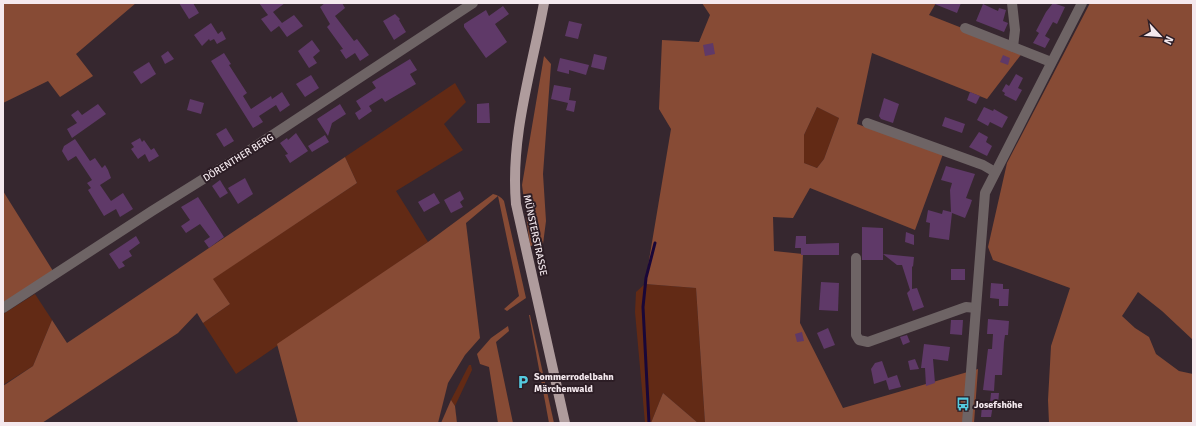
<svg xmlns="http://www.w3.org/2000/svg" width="1196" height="426" font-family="Signika,sans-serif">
	<rect width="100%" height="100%" fill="#36272f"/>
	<g fill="#622a15">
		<polygon points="455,83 466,102 444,124 463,150 396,191 428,242 236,374 203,323 230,304 212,279 357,183 345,157"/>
		<polygon points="817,107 839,118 824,159 817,168 804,163 804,135"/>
		<polygon points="645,284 696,288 705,423 698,423 663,393 651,423 645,423 635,312 636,292"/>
		<polygon points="35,294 52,320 33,366 3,385 3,314"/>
		<polygon points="469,365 471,365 472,370 455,406 451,400"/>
	</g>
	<g fill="#874b35" fill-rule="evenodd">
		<polygon points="3,3 136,3 76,54 93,76 60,97 48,81 3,103"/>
		<path d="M 702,3 L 936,3 L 929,15 L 1023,52 L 987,99 L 872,53 L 857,124 L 943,154 L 915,230 L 810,188 L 793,218 L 773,217 L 774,251 L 803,254 L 800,323 L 843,408 L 978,369 L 974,423 L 705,423 L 696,288 L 645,284 L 671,129 L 659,109 L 662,40 L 699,42 L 710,15 ZM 817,107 L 839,118 L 824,159 L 817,168 L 804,163 L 804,135 Z"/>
		<polygon points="1090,3 1193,3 1193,340 1162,311 1138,292 1122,316 1135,328 1149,337 1156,354 1179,371 1193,374 1193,423 1049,423 1048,400 1051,346 1070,288 993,260 988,247 1007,163"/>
		<polygon points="544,56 551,64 543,174 546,221 543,244 530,246 522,185"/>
		<polygon points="345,157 357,183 213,279 230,304 203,323 197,313 178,333 42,423 3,423 3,386 33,366 52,320 67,343"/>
		<polygon points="3,191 53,271 3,303"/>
		<path d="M 493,194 C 498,195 501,197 504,201 L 526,298 L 507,311 L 504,309 L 519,296 L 498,196 L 466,223 L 480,338 L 465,355 L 448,383 L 438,423 L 298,423 L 277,344 L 428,242 Z"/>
		<polygon points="529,315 530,315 554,423 549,423"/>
		<polygon points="508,326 509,331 496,342 513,423 498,423 489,367 480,364 477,354 491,338"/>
		<polygon points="663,393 698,423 651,423"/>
		<polygon points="451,400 455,406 457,423 441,423"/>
	</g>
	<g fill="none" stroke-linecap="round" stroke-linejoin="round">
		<polyline stroke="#190738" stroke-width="3" points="649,423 643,307 646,278 655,243"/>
	</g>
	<g fill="#5f3968">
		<polygon points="179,3 193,3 199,13 189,19"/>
		<polygon points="259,3 285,3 273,12 282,23 294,15 303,26 287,37 279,26 271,32 261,19 268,15"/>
		<polygon points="325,3 342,3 345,8 335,16 354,41 357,39 369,55 360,61 355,53 346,59 340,50 343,49 327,27 330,24 320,7"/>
		<polygon points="932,3 961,3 957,13"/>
		<polygon points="1053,3 1065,7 1057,24 1053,22 1045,36 1050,39 1045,48 1033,43 1039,33 1036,31 1046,12"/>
		<polygon points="983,4 998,11 999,8 1006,10 1003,21 1008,23 1004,32 976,21"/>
		<polygon points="503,6 509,14 495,24 507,42 486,58 464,27 464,24 486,10 489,16"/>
		<polygon points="395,14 400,19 399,20 406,32 394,40 383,21"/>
		<polygon points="569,21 582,24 578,39 565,36"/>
		<polygon points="211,23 218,34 222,31 226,39 217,44 214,39 210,41 209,39 202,46 194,35"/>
		<polygon points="312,40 320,51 313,57 317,63 309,68 298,51"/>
		<polygon points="713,43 715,54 705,56 703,45"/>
		<polygon points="168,51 174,59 165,64 161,56"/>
		<polygon points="224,53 231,64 229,65 247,93 243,96 251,109 271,96 272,99 282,92 290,105 280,112 276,105 259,116 263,122 253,128 211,61"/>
		<polygon points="594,54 607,57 604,70 591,67"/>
		<polygon points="1003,55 1010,58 1008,65 1000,62"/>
		<polygon points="560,58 589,65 586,75 569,70 569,74 557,71"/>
		<polygon points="410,59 417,70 410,74 416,84 385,102 382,98 369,106 372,111 359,120 355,113 361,109 356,101 376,88 372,82"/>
		<polygon points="149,62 156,74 141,84 133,72"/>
		<polygon points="1016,74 1023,78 1018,88 1022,90 1016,101 1004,95 1005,93 1002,91 1006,84 1009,86"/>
		<polygon points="311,75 319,88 305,97 296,84"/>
		<polygon points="554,85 571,88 569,100 576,101 574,112 566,110 568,103 551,99"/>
		<polygon points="970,92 980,96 976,104 967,100"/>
		<polygon points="884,98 899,104 893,123 881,119 879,116"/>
		<polygon points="190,99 204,103 201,114 187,110"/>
		<polygon points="489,103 490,123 477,123 477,104"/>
		<polygon points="98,104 106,114 72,138 67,129 77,123 71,115 78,110 82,115"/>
		<polygon points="340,104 346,114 332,123 328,136 317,119"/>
		<polygon points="984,107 993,111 994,109 1008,117 1002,128 990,122 988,126 977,120"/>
		<polygon points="945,117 965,124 962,133 942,126"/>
		<polygon points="226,128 234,141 224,147 216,134"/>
		<polygon points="979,132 988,137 986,142 992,146 987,156 969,147"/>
		<polygon points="296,133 308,151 290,163 285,155 288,154 280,143 287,138 288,140"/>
		<polygon points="325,135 329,142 312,152 308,146"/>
		<polygon points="140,138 142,142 144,140 151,150 154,148 159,156 149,162 145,154 138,159 131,149 134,147 131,143"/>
		<polygon points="75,139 90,161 95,158 102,168 105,165 108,170 111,178 100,185 111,201 123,193 133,209 120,217 116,209 104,216 88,190 91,188 87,183 92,180 76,156 68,161 62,151 64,146"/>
		<polygon points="946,166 975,174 966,198 972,200 970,206 965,218 952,213 949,240 929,237 930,223 926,222 928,210 942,214 943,210 951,212 950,190 952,183 941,180"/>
		<polygon points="245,178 253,194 238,204 228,188"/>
		<polygon points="220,180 228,193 220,198 212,186"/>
		<polygon points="460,191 464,199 460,202 463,207 451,213 444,200"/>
		<polygon points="434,193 440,203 424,212 418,202"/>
		<polygon points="198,197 224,237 209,248 204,241 210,237 200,224 186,233 181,226 190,220 181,207"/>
		<polygon points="862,227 883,228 883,260 862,260"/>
		<polygon points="906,232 914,235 914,245 905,242"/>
		<polygon points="136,236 140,243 129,251 132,256 122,262 125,266 119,269 109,254"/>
		<polygon points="796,236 806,236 806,244 839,243 839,255 801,255 801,248 795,248"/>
		<polygon points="883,254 914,257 913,267 912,266 912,289 917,288 924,307 913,311 907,293 910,290 902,265 897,265"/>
		<rect x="951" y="269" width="14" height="11"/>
		<polygon points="821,282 839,283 838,311 819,310"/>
		<polygon points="991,283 1003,284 1003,289 1009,289 1008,306 999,306 999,299 990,298"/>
		<polygon points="988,319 1009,321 1008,335 1005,335 1004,342 1002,375 995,375 994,391 983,390 988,349 992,349 993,334 987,334"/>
		<polygon points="951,320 963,320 962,335 950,334"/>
		<polygon points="828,328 835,345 824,349 817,333"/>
		<polygon points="802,332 804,341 797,342 795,334"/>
		<polygon points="907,335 910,342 903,345 900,337"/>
		<polygon points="924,344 950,347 948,361 933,359 935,383 926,386 925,368 921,368"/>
		<polygon points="915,359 919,369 910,370 908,361"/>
		<polygon points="882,361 888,378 897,375 901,387 889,390 886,380 874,384 871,369 875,363"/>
		<polygon points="991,393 999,393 998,404 990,403"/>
		<polygon points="982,405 993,405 991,417 981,417"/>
	</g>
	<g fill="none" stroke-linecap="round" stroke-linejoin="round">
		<g stroke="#6e6465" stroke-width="10">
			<polyline points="1012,3 1015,30 1013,47"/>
			<polyline points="965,28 1051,62"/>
			<polyline points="867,123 983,165 995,172"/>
			<polyline points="856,258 856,335 859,340 868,342 966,307 976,308"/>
			<polyline points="3,308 152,211 253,148 473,3"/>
			<polyline points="967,423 985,193 1082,3"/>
		</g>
		<path stroke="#af9c9d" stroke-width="10" d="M 544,3 C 532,69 510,136 516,204 L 565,423"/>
	</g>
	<defs>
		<g id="parking-bare" transform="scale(1.08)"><path d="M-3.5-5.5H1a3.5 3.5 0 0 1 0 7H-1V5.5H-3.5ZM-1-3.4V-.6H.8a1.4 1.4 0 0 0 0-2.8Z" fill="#55cadf" stroke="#2c1d25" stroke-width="2.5" paint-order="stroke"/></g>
		<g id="bus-bare" transform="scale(1.08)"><path d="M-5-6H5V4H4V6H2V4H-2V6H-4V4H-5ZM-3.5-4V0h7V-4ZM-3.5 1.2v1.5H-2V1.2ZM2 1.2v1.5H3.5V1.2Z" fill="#55cadf" stroke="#2c1d25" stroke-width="2.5" paint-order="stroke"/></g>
	</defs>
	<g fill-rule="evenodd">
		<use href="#parking-bare" x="523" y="382"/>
		<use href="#bus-bare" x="963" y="404"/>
	</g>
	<g text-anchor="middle" stroke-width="4" stroke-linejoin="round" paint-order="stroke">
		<g font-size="10" fill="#f4e9ee" stroke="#2c1d25">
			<text transform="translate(238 157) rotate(-32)" y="4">DÖRENTHER BERG</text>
			<text transform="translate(536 235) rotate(78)" y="4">MÜNSTERSTRASSE</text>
		</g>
		<g font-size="10" font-weight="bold" fill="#f4e9ee" stroke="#2c1d25" text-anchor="start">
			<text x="534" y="380">Sommerrodelbahn<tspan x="534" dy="12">Märchenwald</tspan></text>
			<text x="974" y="408">Josefshöhe</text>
		</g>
	</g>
	<rect width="1196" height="426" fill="none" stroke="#f4e9ee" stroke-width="8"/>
	<g transform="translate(1160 36) rotate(116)" stroke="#2c1d25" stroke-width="3" paint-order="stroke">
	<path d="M0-3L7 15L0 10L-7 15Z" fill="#f4e9ee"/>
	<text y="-6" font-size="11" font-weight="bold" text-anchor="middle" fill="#f4e9ee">N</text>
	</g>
</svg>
